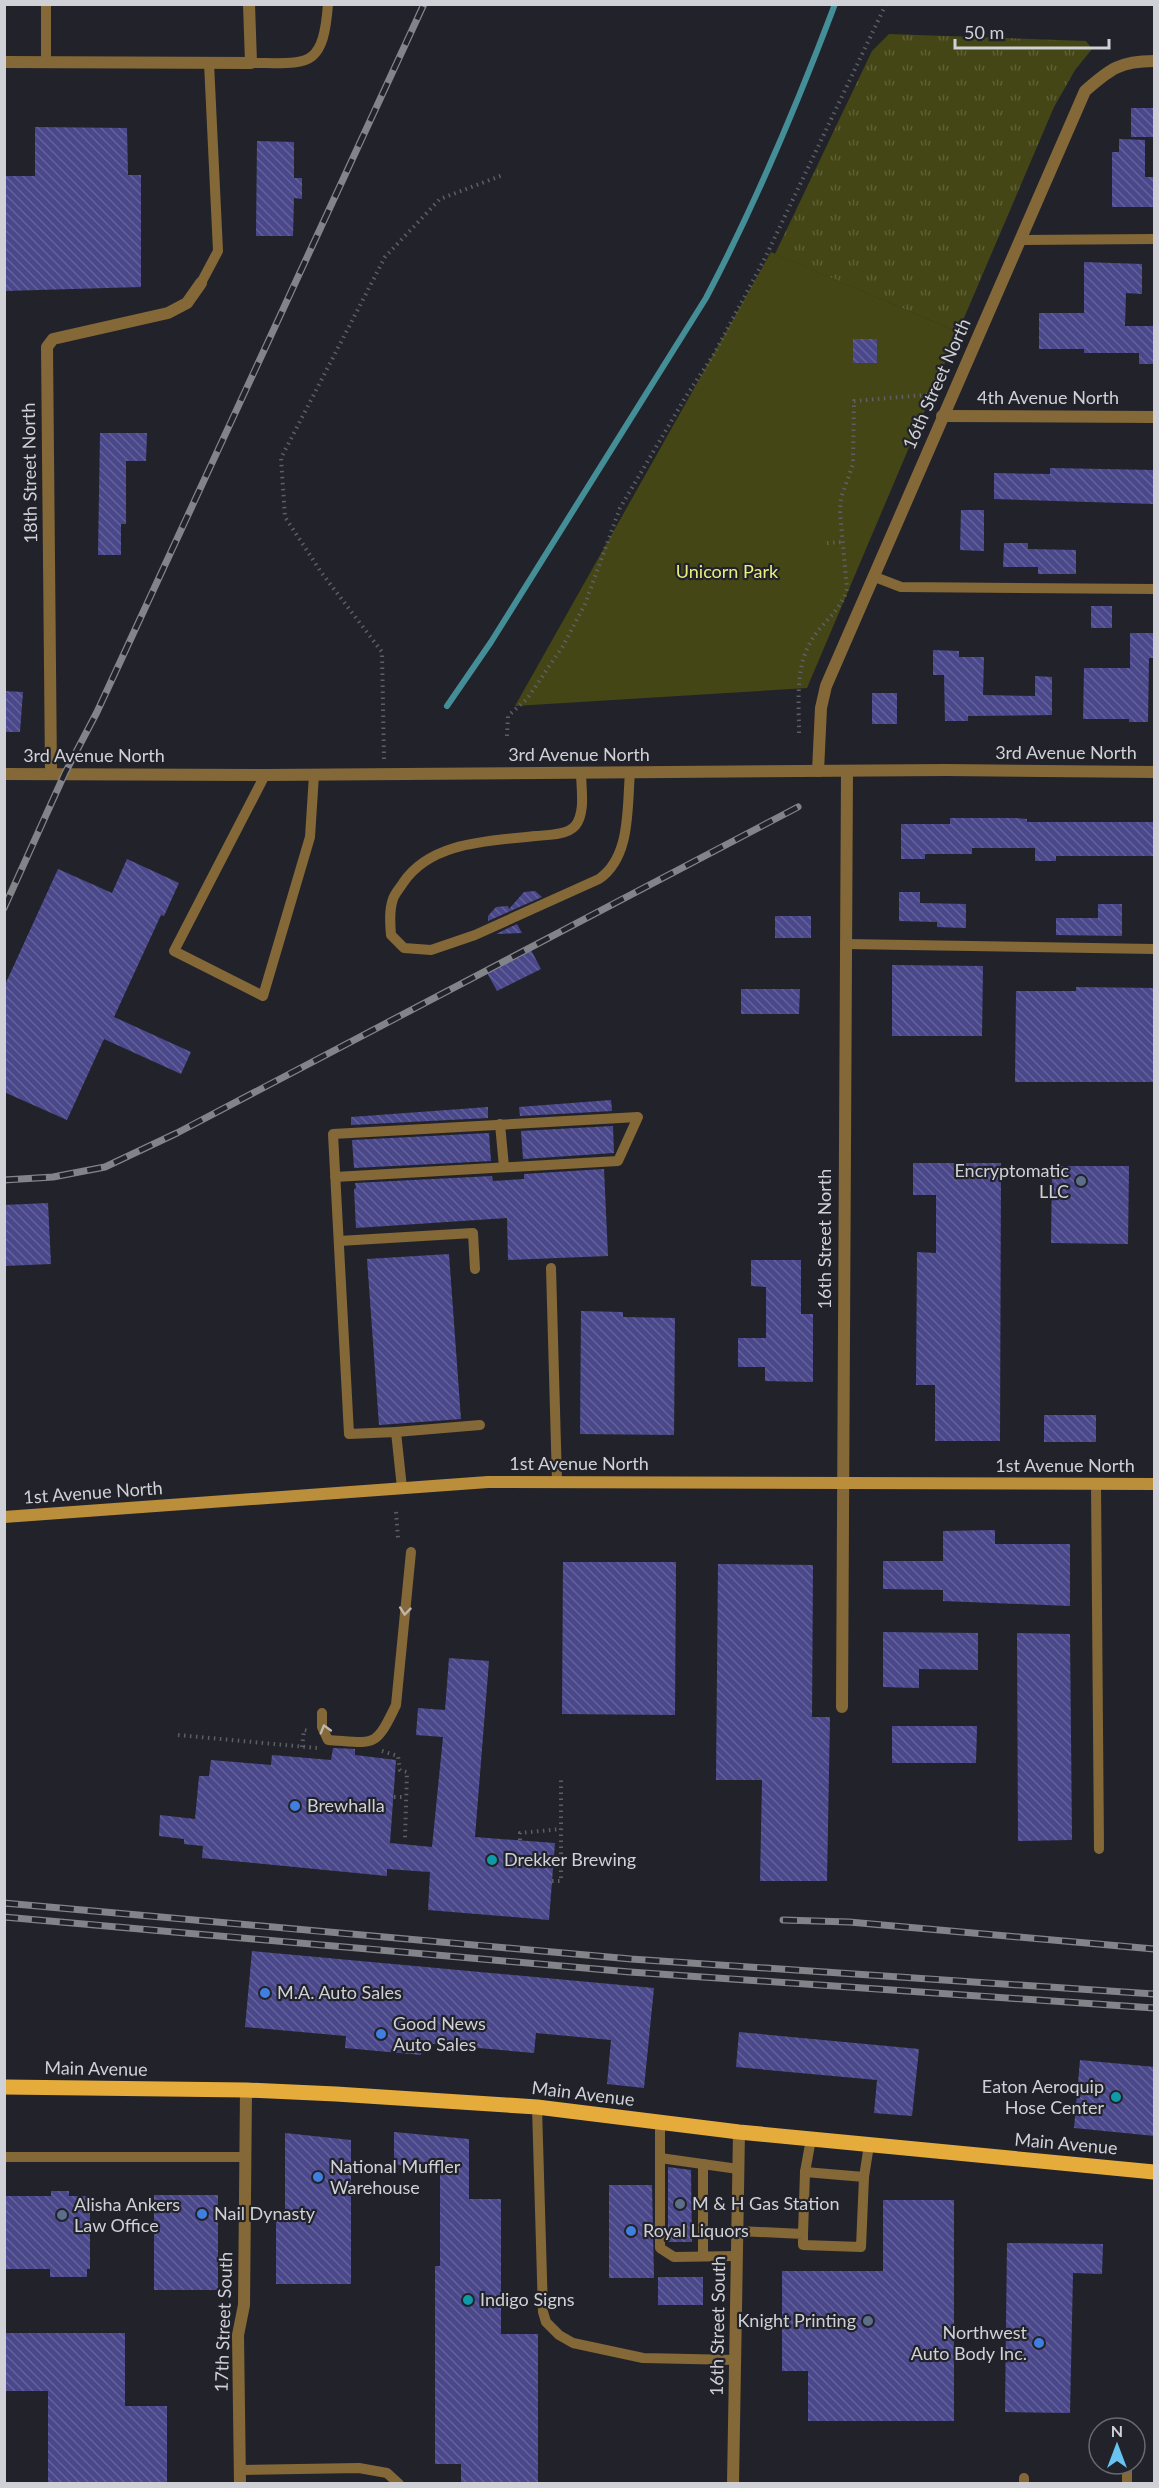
<svg xmlns="http://www.w3.org/2000/svg" width="1159" height="2488" font-family="Lato,sans-serif">
	<defs>
		<pattern id="grass-tufts" width="24" height="20" patternUnits="userSpaceOnUse" patternTransform="scale(1.5)"><rect width="24" height="20" fill="#454616"/><path d="M3 7l-1-3M5 7V3M7 7l1-3M15 17l-1-3M17 17v-4M19 17l1-3" fill="none" stroke="#5f6037"/></pattern>
		<pattern id="building-back-hatch" width="6" height="6" patternUnits="userSpaceOnUse" patternTransform="scale(1.5)"><rect width="6" height="6" fill="#4a488a"/><path d="M-1 5l2 2M0 0l6 6M5-1l2 2" fill="none" stroke="#63619a"/></pattern>
	</defs>
	<rect width="100%" height="100%" fill="#22232a"/>
	<polygon fill="url(#grass-tufts)" points="889,34 1086,41 1092,49 1075,70 1054,107 958,332 775,254 872,51"/>
	<polygon fill="#454616" points="771,252 958,332 807,688 515,706"/>
	<g fill="none" stroke-linecap="round" stroke-linejoin="round">
		<path stroke="#448e98" stroke-width="6" d="M 447,706 L 491,642 L 706,298 C 756,203 797,105 835,4"/>
	</g>
	<g fill="url(#building-back-hatch)">
		<rect x="1131" y="108" width="24" height="29"/>
		<polygon points="35,127 127,128 128,175 141,175 141,287 4,291 4,176 35,176"/>
		<polygon points="1119,139 1145,140 1145,177 1155,177 1155,207 1112,207 1112,152 1119,152"/>
		<polygon points="257,141 294,142 294,178 302,178 302,199 294,198 293,236 256,236"/>
		<polygon points="1084,262 1142,264 1142,294 1126,293 1125,326 1155,326 1155,364 1139,364 1139,353 1084,353 1084,349 1039,349 1039,313 1084,313"/>
		<rect x="853" y="339" width="24" height="24"/>
		<polygon points="100,433 147,433 146,461 126,461 126,524 121,524 121,555 98,555"/>
		<polygon points="1050,468 1155,470 1155,504 994,499 994,473 1050,474"/>
		<polygon points="961,510 984,510 984,551 960,550"/>
		<polygon points="1004,543 1028,543 1028,549 1076,550 1076,574 1038,574 1038,567 1003,567"/>
		<rect x="1091" y="606" width="21" height="22"/>
		<polygon points="1130,633 1155,633 1155,658 1149,658 1148,722 1129,722 1129,719 1083,719 1084,668 1130,668"/>
		<polygon points="933,650 959,651 959,657 984,657 983,695 1035,696 1035,676 1052,677 1052,715 968,716 968,721 945,721 944,675 933,675"/>
		<polygon points="4,691 23,692 20,732 4,732"/>
		<rect x="872" y="693" width="25" height="31"/>
		<polygon points="950,818 1015,818 1027,819 1027,822 1155,822 1155,856 1056,856 1056,861 1035,861 1035,848 972,848 972,854 925,854 925,859 901,859 901,824 950,824"/>
		<polygon points="127,859 179,883 164,916 161,915 114,1017 191,1052 181,1074 104,1039 67,1120 4,1092 4,987 58,869 112,893"/>
		<polygon points="535,891 542,897 488,921 488,916 496,907 508,906 509,909 524,892"/>
		<polygon points="899,892 920,892 920,903 966,904 966,928 937,927 937,922 899,921"/>
		<polygon points="1098,904 1122,904 1122,936 1056,935 1056,918 1098,918"/>
		<rect x="775" y="916" width="36" height="22"/>
		<polygon points="517,924 522,933 496,934"/>
		<polygon points="530,948 541,969 497,991 486,971"/>
		<polygon points="892,965 983,966 982,1036 892,1036"/>
		<polygon points="1076,987 1155,988 1155,1082 1015,1082 1016,991 1076,991"/>
		<polygon points="741,989 800,989 799,1014 741,1014"/>
		<polygon points="611,1100 612,1111 520,1116 519,1107"/>
		<polygon points="488,1107 488,1118 351,1125 351,1117"/>
		<polygon points="613,1126 614,1153 523,1159 521,1131"/>
		<polygon points="489,1133 491,1161 354,1168 352,1140"/>
		<polygon points="913,1163 1001,1163 1000,1441 935,1441 935,1385 916,1385 917,1252 936,1253 936,1195 913,1195"/>
		<polygon points="1052,1166 1129,1166 1128,1244 1051,1243"/>
		<polygon points="604,1169 608,1256 508,1260 507,1218 356,1228 354,1189 356,1188 355,1183 492,1176 493,1181 524,1179 524,1174"/>
		<polygon points="48,1203 51,1264 4,1266 4,1205"/>
		<polygon points="449,1254 461,1419 379,1425 367,1259"/>
		<polygon points="751,1260 801,1260 801,1314 813,1314 813,1382 765,1381 765,1367 738,1367 738,1338 766,1338 766,1287 751,1286"/>
		<polygon points="581,1311 623,1312 623,1317 675,1318 674,1435 580,1434"/>
		<rect x="1044" y="1415" width="52" height="27"/>
		<polygon points="995,1530 995,1544 1070,1544 1070,1606 943,1601 943,1590 883,1589 883,1561 943,1561 943,1531"/>
		<polygon points="563,1562 676,1562 675,1715 562,1714"/>
		<polygon points="718,1564 813,1565 812,1717 830,1717 827,1881 760,1881 762,1780 716,1780"/>
		<polygon points="883,1632 978,1633 978,1670 919,1669 919,1688 883,1687"/>
		<polygon points="1017,1633 1070,1634 1072,1840 1018,1841"/>
		<polygon points="449,1658 489,1661 475,1837 555,1843 549,1920 428,1910 430,1872 387,1869 387,1876 202,1858 203,1846 184,1844 184,1839 159,1836 160,1815 195,1819 199,1776 209,1776 211,1760 271,1765 272,1755 331,1760 333,1748 355,1749 355,1755 396,1760 390,1843 432,1847 443,1737 416,1735 418,1708 445,1710"/>
		<polygon points="892,1726 977,1726 976,1763 892,1763"/>
		<polygon points="252,1951 654,1988 644,2088 607,2084 611,2040 536,2033 534,2053 422,2043 421,2055 345,2048 346,2036 245,2027"/>
		<polygon points="739,2032 919,2049 912,2116 874,2113 877,2080 736,2067"/>
		<polygon points="1080,2060 1155,2067 1155,2136 1074,2128"/>
		<polygon points="394,2132 469,2139 469,2199 501,2199 501,2334 538,2334 538,2484 461,2484 461,2464 435,2464 435,2266 440,2266 440,2165 394,2165"/>
		<polygon points="285,2133 351,2140 351,2284 276,2284 276,2213 285,2213"/>
		<polygon points="668,2167 691,2170 692,2242 668,2242"/>
		<polygon points="609,2185 652,2185 654,2278 609,2278"/>
		<polygon points="51,2191 69,2191 69,2196 90,2196 90,2269 87,2269 87,2277 50,2277 50,2269 4,2269 4,2196 51,2196"/>
		<rect x="154" y="2195" width="64" height="95"/>
		<polygon points="883,2200 954,2200 954,2421 808,2421 808,2371 782,2371 782,2271 883,2271"/>
		<polygon points="1007,2243 1103,2244 1102,2274 1073,2273 1070,2413 1005,2412"/>
		<rect x="658" y="2277" width="45" height="28"/>
		<polygon points="4,2333 125,2333 125,2406 167,2406 167,2484 48,2484 48,2391 4,2391"/>
	</g>
	<g fill="none" stroke-linecap="round" stroke-linejoin="round">
		<g stroke="#5e5f65" stroke-width="4" stroke-dasharray="1.5 4.5" stroke-linecap="butt">
			<polyline points="827,543 843,542"/>
			<path d="M 799,733 C 799,703 795,668 811,641 C 822,622 843,609 847,588 L 840,513 L 841,498 L 853,464 L 854,401 L 936,394"/>
			<polyline points="507,736 508,716 527,699 563,646 585,604 620,508 685,398 714,354 765,258 886,4"/>
			<polyline points="384,759 382,652 321,572 285,517 281,458 385,257 440,199 503,175"/>
			<polyline points="396,1512 398,1538"/>
			<polyline points="178,1735 317,1748"/>
			<polyline points="302,1747 304,1730 310,1731"/>
			<polyline points="382,1751 398,1756 400,1770 407,1772 405,1838"/>
			<polyline points="394,1797 405,1797"/>
			<polyline points="520,1840 520,1833 561,1829"/>
			<polyline points="552,1881 561,1881 561,1777"/>
		</g>
		<g stroke="#846837" stroke-width="10">
			<polyline points="46,4 46,62"/>
			<path d="M 251,63 C 308,63 323,70 328,4"/>
			<polyline points="1022,240 1154,239"/>
			<polyline points="201,283 218,251 209,63"/>
			<polyline points="875,577 901,587 1154,589"/>
			<path d="M 581,772 C 581,788 586,813 575,826 C 567,835 548,835 536,836 C 491,841 431,841 403,883 C 400,888 395,893 393,899 C 389,910 390,923 391,935 L 404,948 L 431,950 L 475,935 L 599,879 C 631,857 627,808 630,772"/>
			<polyline points="265,775 174,951 263,996 310,837 314,775"/>
			<polyline points="845,944 1154,949"/>
			<polyline points="500,1124 504,1167"/>
			<polyline points="335,1177 618,1161 638,1117 333,1134 349,1434 396,1432 402,1488"/>
			<polyline points="339,1241 473,1233 475,1269"/>
			<polyline points="551,1268 557,1481"/>
			<polyline points="396,1432 480,1425"/>
			<polyline points="1096,1484 1099,1849"/>
			<path d="M 322,1713 L 322,1727 L 328,1740 C 375,1743 375,1749 396,1705 L 411,1552"/>
			<polyline points="537,2107 543,2312 546,2322 559,2335 573,2343 643,2358 736,2360"/>
			<polyline points="660,2122 660,2248 674,2257 737,2256"/>
			<polyline points="4,2157 246,2157"/>
			<polyline points="660,2158 738,2169"/>
			<polyline points="805,2172 811,2139"/>
			<polyline points="864,2177 869,2145"/>
			<polyline points="738,2231 803,2234 805,2172 864,2177 861,2247 803,2245 803,2234"/>
			<polyline points="703,2256 703,2164"/>
			<polyline points="239,2470 359,2468 387,2473 399,2484"/>
			<polyline points="1024,2484 1024,2478"/>
			<polyline points="1127,2484 1127,2464"/>
		</g>
		<g stroke="#846837" stroke-width="12">
			<polyline points="4,62 251,63 249,4"/>
			<polyline points="942,416 1154,417"/>
			<path d="M 818,771 L 821,708 L 826,686 L 1085,91 C 1110,69 1120,61 1154,61"/>
			<polyline points="51,773 47,347 53,339 168,313 187,303 201,283"/>
			<polyline points="4,774 265,775 946,770 1154,772"/>
			<polyline points="842,1707 847,771"/>
			<polyline points="240,2484 238,2335 244,2305 246,2090"/>
			<polyline points="733,2484 739,2132"/>
		</g>
		<polyline stroke="#bb8e3b" stroke-width="12" points="4,1517 488,1482 1154,1484"/>
		<polyline stroke="#e6ac3b" stroke-width="15" points="4,2087 246,2090 336,2094 537,2107 739,2132 1154,2172"/>
		<g stroke="#83848a" stroke-width="7">
			<g id="rail">
				<polyline points="4,908 65,773 97,712 424,4"/>
				<polyline points="4,1180 53,1177 105,1167 177,1133 798,807"/>
				<polyline points="4,1903 631,1959 1154,1994"/>
				<polyline points="4,1917 630,1972 1154,2008"/>
				<polyline points="783,1920 849,1922 1154,1949"/>
			</g>
		</g>
		<use href="#rail" stroke="#22232a" stroke-width="4.5" stroke-dasharray="14" stroke-linecap="butt"/>
	</g>
	<defs><path id="oneway-chevron" d="M-2-3.5L2.5 0L-2 3.5" fill="none" stroke-width="1.6" stroke-linecap="round" stroke-linejoin="round" transform="scale(1.5)"/></defs>
	<g stroke="#bdb7ae">
		<use href="#oneway-chevron" transform="translate(405 1611) rotate(96)"/>
		<use href="#oneway-chevron" transform="translate(325 1729) rotate(-106)"/>
	</g>
	<g fill="#5c6f8a" stroke="#22232a" stroke-width="2">
		<circle cx="1081" cy="1181" r="6"/>
		<circle cx="680" cy="2204" r="6"/>
		<circle cx="62" cy="2215" r="6"/>
		<circle cx="868" cy="2321" r="6"/>
	</g>
	<g fill="#3f7fe0" stroke="#22232a" stroke-width="2">
		<circle cx="295" cy="1806" r="6"/>
		<circle cx="265" cy="1993" r="6"/>
		<circle cx="381" cy="2034" r="6"/>
		<circle cx="318" cy="2177" r="6"/>
		<circle cx="202" cy="2214" r="6"/>
		<circle cx="631" cy="2231" r="6"/>
		<circle cx="1039" cy="2343" r="6"/>
	</g>
	<g fill="#0f9aa8" stroke="#22232a" stroke-width="2">
		<circle cx="492" cy="1860" r="6"/>
		<circle cx="1116" cy="2097" r="6"/>
		<circle cx="468" cy="2300" r="6"/>
	</g>
	<g text-anchor="middle" stroke-width="4.5" stroke-linejoin="round" paint-order="stroke">
		<g font-size="18" fill="#d0d1d6" stroke="#22232a">
			<text transform="translate(937 384) rotate(-66)" y="6">16th Street North</text>
			<text x="1048" y="404">4th Avenue North</text>
			<text transform="translate(30 473) rotate(-91)" y="6">18th Street North</text>
			<text x="1066" y="759">3rd Avenue North</text>
			<text x="579" y="761">3rd Avenue North</text>
			<text x="94" y="762">3rd Avenue North</text>
			<text transform="translate(825 1239) rotate(-90)" y="6">16th Street North</text>
			<text x="579" y="1470">1st Avenue North</text>
			<text x="1065" y="1472">1st Avenue North</text>
			<text transform="translate(93 1493) rotate(-4)" y="6">1st Avenue North</text>
			<text transform="translate(96 2069) rotate(1)" y="6">Main Avenue</text>
			<text transform="translate(583 2094) rotate(7)" y="6">Main Avenue</text>
			<text transform="translate(1066 2144) rotate(5)" y="6">Main Avenue</text>
			<text transform="translate(224 2322) rotate(-88)" y="6">17th Street South</text>
			<text transform="translate(718 2326) rotate(-89)" y="6">16th Street South</text>
		</g>
		<g font-size="18" fill="#e8ed7c" stroke="#22232a">
			<text x="727" y="578">Unicorn Park</text>
		</g>
		<g font-size="18" fill="#d0d1d6" stroke="#22232a" text-anchor="start">
			<text x="1069" y="1177" text-anchor="end">Encryptomatic<tspan x="1069" dy="21">LLC</tspan></text>
			<text x="307" y="1812">Brewhalla</text>
			<text x="504" y="1866">Drekker Brewing</text>
			<text x="277" y="1999">M.A. Auto Sales</text>
			<text x="393" y="2030">Good News<tspan x="393" dy="21">Auto Sales</tspan></text>
			<text x="1104" y="2093" text-anchor="end">Eaton Aeroquip<tspan x="1104" dy="21">Hose Center</tspan></text>
			<text x="330" y="2173">National Muffler<tspan x="330" dy="21">Warehouse</tspan></text>
			<text x="692" y="2210">M &amp; H Gas Station</text>
			<text x="74" y="2211">Alisha Ankers<tspan x="74" dy="21">Law Office</tspan></text>
			<text x="214" y="2220">Nail Dynasty</text>
			<text x="643" y="2237">Royal Liquors</text>
			<text x="480" y="2306">Indigo Signs</text>
			<text x="856" y="2327" text-anchor="end">Knight Printing</text>
			<text x="1027" y="2339" text-anchor="end">Northwest<tspan x="1027" dy="21">Auto Body Inc.</tspan></text>
		</g>
	</g>
	<rect width="1159" height="2488" fill="none" stroke="#d0d1d6" stroke-width="12"/>
	<g transform="translate(1117 2446)"><circle r="28" fill="#22232a" stroke="#68696f" stroke-width="1.5"/>
	<path d="M0-4.5L10 22L0 15L-10 22Z" fill="#69c3f1"/>
	<text y="-9" font-size="16" font-weight="bold" text-anchor="middle" fill="#d0d1d6">N</text>
	</g>
	<path d="M955 39v9h154v-9" fill="none" stroke="#d0d1d6" stroke-width="3"/>
	<text x="964" y="39" font-size="18" fill="#d0d1d6" stroke="#22232a" stroke-width="4.5" paint-order="stroke">50 m</text>
</svg>
